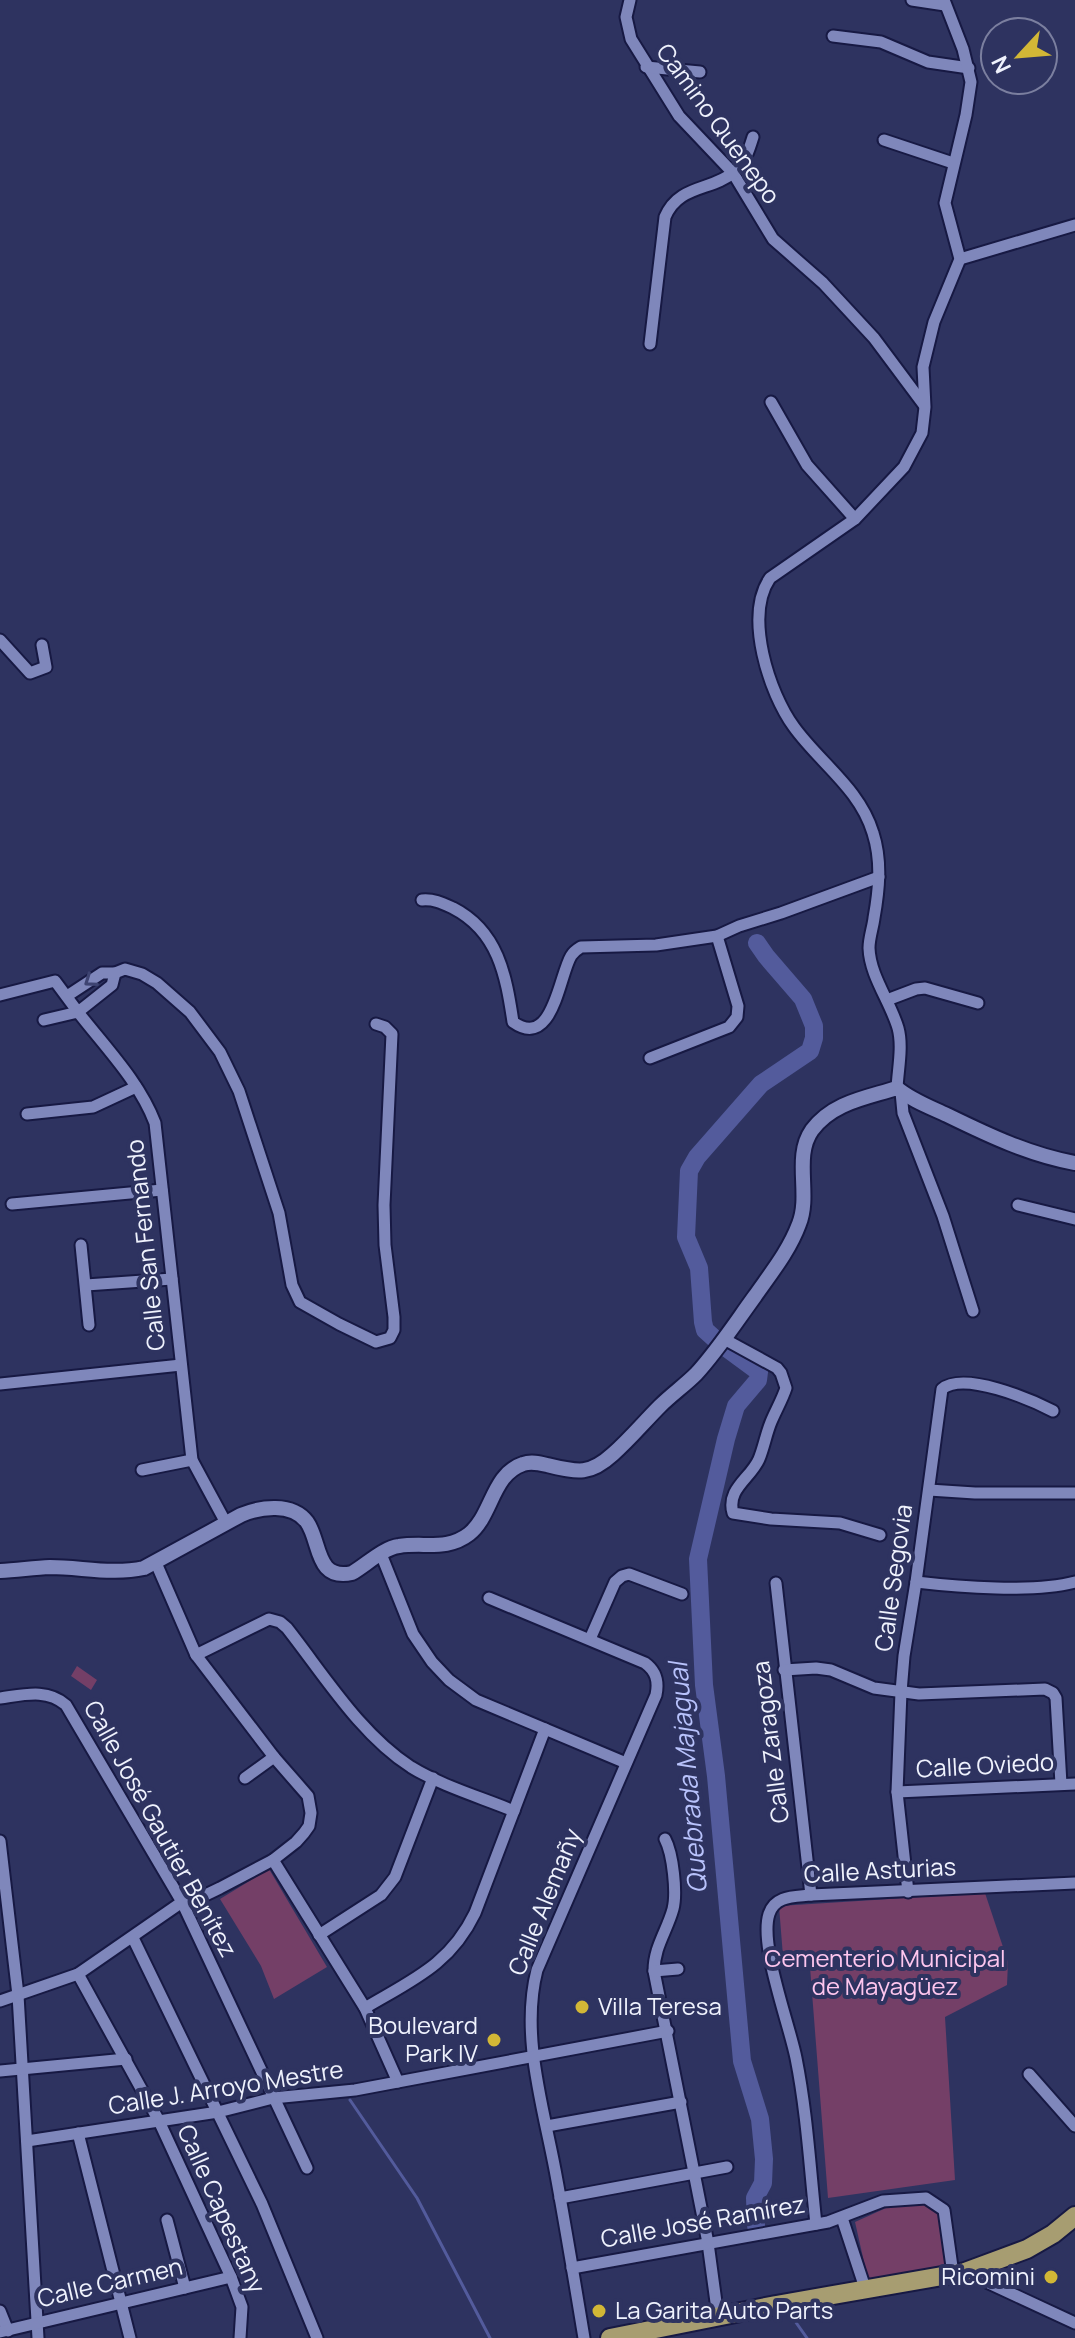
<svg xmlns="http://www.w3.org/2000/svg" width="1075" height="2338" font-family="Manrope,sans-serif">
	<rect width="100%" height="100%" fill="#2e3360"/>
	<g fill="#743f67">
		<polygon points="77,1666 97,1680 91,1690 71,1676"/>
		<polygon points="269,1869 327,1967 274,1999 261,1966 220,1899"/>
		<polygon points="985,1893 1008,1962 1007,1985 945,2017 955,2180 828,2198 810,1967 784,1969 779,1906"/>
		<polygon points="910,2202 928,2202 939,2211 948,2268 869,2284 855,2222 886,2208"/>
	</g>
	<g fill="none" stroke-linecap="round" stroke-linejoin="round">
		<g stroke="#535b9c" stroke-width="3">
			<polyline points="350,2100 417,2198 490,2338"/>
			<polyline points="790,2314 807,2338"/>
		</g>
		<g stroke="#535b9c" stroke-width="18">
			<polyline points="715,1339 705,1330 703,1322 699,1268 686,1237 689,1171 697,1157 761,1084 810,1051 814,1038 814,1026 803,999 766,956 757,943"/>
			<polyline points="725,1347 759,1372 758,1380 736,1406 726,1439 698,1559 704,1685 716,1776 742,2061 760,2119 764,2159 763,2183 755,2198 756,2226"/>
		</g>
		<g stroke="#171943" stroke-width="15">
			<g id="minor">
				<polyline points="630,0 626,17 631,39 679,116 733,173 773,239 823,283 874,338 924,405"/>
				<polyline points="912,0 945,5"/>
				<polyline points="833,36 881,42 928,62 969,68"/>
				<polyline points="646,67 700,72"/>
				<polyline points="884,140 953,163"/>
				<polyline points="960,259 1075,225"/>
				<path d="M 650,344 L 665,217 C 679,184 712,191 734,172 C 745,163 749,150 753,137"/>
				<polyline points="771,402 807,465 855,519"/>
				<polyline points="0,640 30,673 46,667 42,645"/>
				<path d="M 422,900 C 434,899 442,903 453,908 C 498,931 506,975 513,1022 C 553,1050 559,976 571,956 C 574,951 576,950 581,947 L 656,945 L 717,936 L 739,926 L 781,913 L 879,877"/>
				<polyline points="0,995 55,981 78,1012 112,985 115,973"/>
				<polyline points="67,996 102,973 115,973 125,969 142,974 157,983 190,1012 220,1052 239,1091 279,1213 292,1285 300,1302 339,1324 376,1342 390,1338 394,1330 394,1317 385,1245 384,1205 392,1034 385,1027 376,1024"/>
				<polyline points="887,1000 916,989 925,988 978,1003"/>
				<path d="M 44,1020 L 78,1012 C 105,1047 139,1081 155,1123 L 192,1460 L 226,1523"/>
				<polyline points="650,1058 729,1027 737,1017 738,1006 717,936"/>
				<path d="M 897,1088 C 898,1069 903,1046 898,1028 C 890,1001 870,976 869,948 C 869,938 873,927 874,918 C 879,890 882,861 873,833 C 860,789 820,763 794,727 C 769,693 744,616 770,578 L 855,519 L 904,467 L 922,433 L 925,407 L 923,367 L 934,322 L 960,259 L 945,203 L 966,115 L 971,82 L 963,49 L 944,0"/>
				<polyline points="901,1092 903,1113 943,1216 973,1311"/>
				<polyline points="27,1114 93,1107 136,1087"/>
				<polyline points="12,1204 162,1190"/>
				<polyline points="1018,1205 1075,1219"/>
				<polyline points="81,1245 89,1325"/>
				<polyline points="86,1285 172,1279"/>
				<path d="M 724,1339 L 777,1368 L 781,1373 L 786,1388 C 782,1400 776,1410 771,1422 C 766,1434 764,1447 759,1459 C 751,1478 726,1489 733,1513 L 771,1519 L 840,1523 L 880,1535"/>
				<polyline points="0,1384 181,1365"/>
				<polyline points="142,1470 192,1460"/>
				<polyline points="929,1490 975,1493 1075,1493"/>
				<polyline points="381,1554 413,1634 432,1662 449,1680 476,1700 626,1763"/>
				<path d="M 916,1582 C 959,1587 1034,1593 1075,1582"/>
				<polyline points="776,1583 811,1895"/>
				<path d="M 489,1598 L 645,1663 C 656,1671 659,1681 656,1695 L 537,1970 C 520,2036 544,2109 556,2175 C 566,2229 575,2284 584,2338"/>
				<polyline points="590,1639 615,1582 622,1576 629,1574 682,1594"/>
				<path d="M 196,1655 L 269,1619 L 280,1622 L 287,1628 C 324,1675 360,1734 411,1767 C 442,1786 480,1797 514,1811"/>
				<polyline points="784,1670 816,1668 831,1670 874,1688 919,1694 1045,1689 1053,1693 1056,1698 1061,1784"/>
				<path d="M 0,1698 C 23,1695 47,1688 66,1705 L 182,1902 L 307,2168"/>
				<polyline points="245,1778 274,1757"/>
				<polyline points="897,1792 1075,1784"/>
				<path d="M 665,1839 C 673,1854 677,1893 673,1909 C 667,1931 654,1947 654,1971 L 708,2243 L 718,2317"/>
				<polyline points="0,1841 18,1995 38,2338"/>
				<polyline points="273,1860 365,2008 398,2082"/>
				<path d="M 908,1892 L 897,1792 L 901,1692 L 904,1656 L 916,1582 L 942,1389 C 964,1371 1030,1399 1053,1411"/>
				<polyline points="319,1935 381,1895 395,1877 433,1778"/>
				<polyline points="133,1938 262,2204 317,2338"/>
				<polyline points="654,1971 678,1969"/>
				<polyline points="78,1974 159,2121 231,2277 242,2307 240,2338"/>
				<polyline points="0,2001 78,1974 182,1902 193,1901 220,1888 273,1860 296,1842 304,1833 309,1826 311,1813 308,1796 274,1757 196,1655 156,1563"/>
				<path d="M 365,2008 C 412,1980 450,1965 475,1913 L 545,1729"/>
				<polyline points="0,2071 126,2059"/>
				<polyline points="1029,2074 1075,2126"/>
				<polyline points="547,2126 681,2102"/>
				<polyline points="78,2133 130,2338"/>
				<polyline points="27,2141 218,2112 273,2098 355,2090 668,2031"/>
				<polyline points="560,2198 727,2167"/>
				<polyline points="842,2218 866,2291"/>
				<polyline points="167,2220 185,2288"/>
				<path d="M 816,2224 C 810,2169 807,2113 796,2058 C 789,2023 759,1945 769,1914 C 775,1895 795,1897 811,1895 L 1075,1883"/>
				<polyline points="572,2268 828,2222 883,2201 926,2198 944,2210 953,2274"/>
				<polyline points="965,2272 1075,2323"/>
				<polyline points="0,2311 8,2331"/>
				<polyline points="0,2332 231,2277"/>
			</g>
		</g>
		<g stroke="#171943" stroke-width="18">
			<path id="tertiary" d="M 0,1571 C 17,1570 33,1568 50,1567 C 81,1567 112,1575 144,1568 L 241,1515 C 260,1507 292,1502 307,1522 C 321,1542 315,1581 352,1573 C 366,1565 383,1548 399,1546 C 424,1542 447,1551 469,1534 C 492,1516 492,1474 523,1464 C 531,1461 539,1463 547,1465 C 577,1472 589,1476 613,1454 C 630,1439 644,1422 660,1406 C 671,1395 685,1385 696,1374 C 718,1350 736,1322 755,1296 C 771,1273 789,1251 799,1224 C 811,1194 793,1157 812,1130 C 833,1102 866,1098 897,1088 C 911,1100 930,1107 947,1115 C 988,1135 1030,1155 1075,1163"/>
		</g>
		<g stroke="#171943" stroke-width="22">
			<polyline id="primary" points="610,2338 776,2305 965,2272 1027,2249 1053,2234 1075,2216"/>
		</g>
		<use href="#minor" stroke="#7f87bb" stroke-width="11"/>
		<use href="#tertiary" stroke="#7f87bb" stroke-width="14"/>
		<use href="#primary" stroke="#a79d71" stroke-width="18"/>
	</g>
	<defs><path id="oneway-chevron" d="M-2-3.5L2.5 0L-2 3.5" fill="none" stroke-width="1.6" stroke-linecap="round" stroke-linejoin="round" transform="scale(2)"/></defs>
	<use stroke="#3e4472" href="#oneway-chevron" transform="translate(90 981) rotate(145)"/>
	<g fill="#d2b736" stroke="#2e3360" stroke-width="3">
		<circle cx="582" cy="2007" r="8"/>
		<circle cx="494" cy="2040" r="8"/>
		<circle cx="1051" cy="2277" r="8"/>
		<circle cx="599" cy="2311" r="8"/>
	</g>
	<g text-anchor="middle" stroke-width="8" stroke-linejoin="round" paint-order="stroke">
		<g font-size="24" fill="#eff2fd" stroke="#2e3360">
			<text transform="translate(718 124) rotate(54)" y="8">Camino Quenepo</text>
			<text transform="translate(146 1245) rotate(-96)" y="8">Calle San Fernando</text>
			<text transform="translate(894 1578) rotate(-82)" y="8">Calle Segovia</text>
			<text transform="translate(771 1742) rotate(-97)" y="8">Calle Zaragoza</text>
			<text transform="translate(985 1766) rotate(-3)" y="8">Calle Oviedo</text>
			<text transform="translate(160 1829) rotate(61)" y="8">Calle José Gautier Benítez</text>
			<text transform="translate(880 1871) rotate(-3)" y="8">Calle Asturias</text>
			<text transform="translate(545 1902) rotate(-68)" y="8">Calle Alemañy</text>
			<text transform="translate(226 2088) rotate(-9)" y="8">Calle J. Arroyo Mestre</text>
			<text transform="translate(221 2209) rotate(66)" y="8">Calle Capestany</text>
			<text transform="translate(703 2222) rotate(-10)" y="8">Calle José Ramírez</text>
			<text transform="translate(110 2283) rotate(-13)" y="8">Calle Carmen</text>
		</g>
		<g font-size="24" fill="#fec6ee" stroke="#2e3360">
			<text x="885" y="1967">Cementerio Municipal<tspan x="885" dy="28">de Mayagüez</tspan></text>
		</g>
		<g font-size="24" fill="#eff2fd" stroke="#2e3360" text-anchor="start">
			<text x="598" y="2015">Villa Teresa</text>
			<text x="478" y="2034" text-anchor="end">Boulevard<tspan x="478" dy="28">Park IV</tspan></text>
			<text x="1035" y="2285" text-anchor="end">Ricomini</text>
			<text x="615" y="2319">La Garita Auto Parts</text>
		</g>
		<g font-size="26" font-style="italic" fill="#b8c2fb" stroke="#2e3360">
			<text transform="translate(688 1778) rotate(-95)" y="9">Quebrada Majagual</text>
		</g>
	</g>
	<g transform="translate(1019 56) rotate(244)"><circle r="38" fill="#2e3360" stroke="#7b7f9f" stroke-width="2"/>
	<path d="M0-6L14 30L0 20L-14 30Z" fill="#d2b736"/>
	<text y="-12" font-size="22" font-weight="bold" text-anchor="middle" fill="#eff2fd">N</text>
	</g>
</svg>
